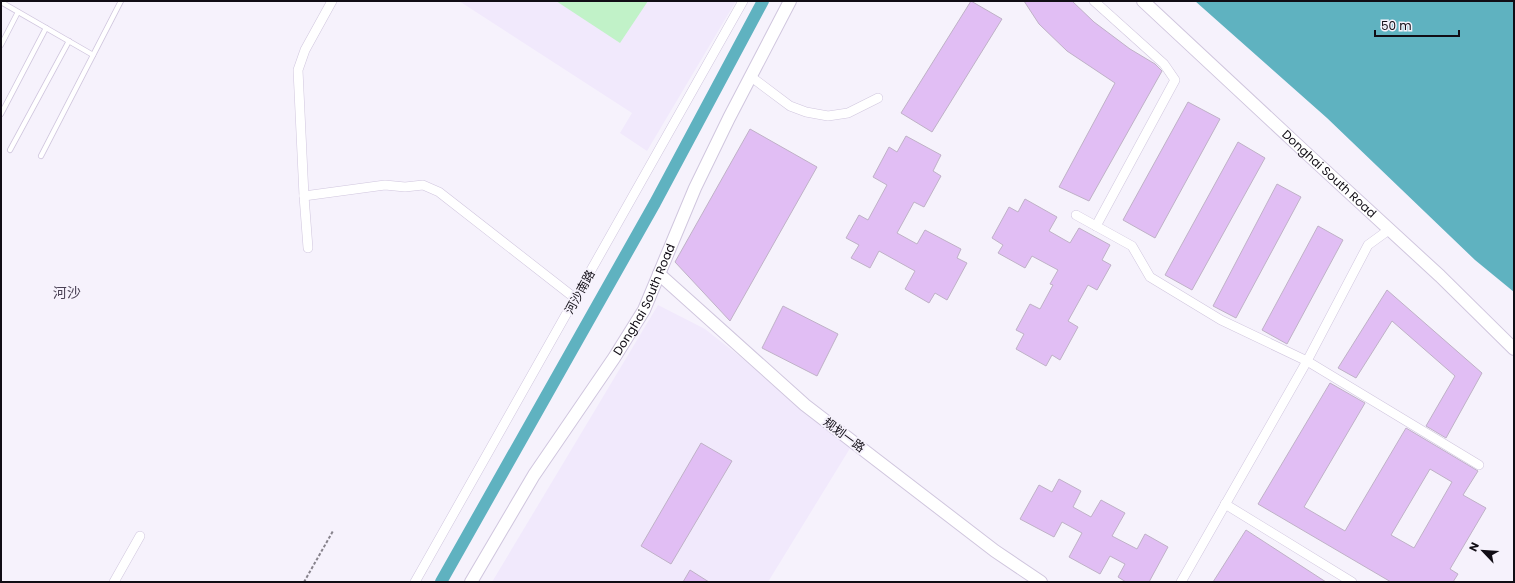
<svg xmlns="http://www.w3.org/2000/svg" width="1515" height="583" font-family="Poppins,'Noto Sans SC',sans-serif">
	<rect width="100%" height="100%" fill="#f6f2fc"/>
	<g fill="#f1e9fc">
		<polygon points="459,1 736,1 647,151 620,133 632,113"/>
		<polygon points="658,305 705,329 852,445 768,582 492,582"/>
	</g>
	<polygon fill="#c1f2c8" points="556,1 648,1 620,43"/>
	<polygon fill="#5fb2c0" points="1195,1 1514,1 1514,292 1475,260 1327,118"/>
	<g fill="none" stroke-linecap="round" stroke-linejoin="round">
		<polyline stroke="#5fb2c0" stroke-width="12" points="441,582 655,203 763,1"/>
	</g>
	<g fill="#e1bef4" stroke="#bfb1c7" fill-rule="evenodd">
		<polygon points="971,1 1002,19 932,132 901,113"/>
		<polygon points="1024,1 1072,1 1094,22 1130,49 1155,64 1162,71 1089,201 1059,187 1115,83 1067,51 1039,24"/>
		<polygon points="1188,102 1220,119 1155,238 1123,220"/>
		<polygon points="750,129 817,167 730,321 675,262"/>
		<polygon points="906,136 941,155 933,171 941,176 924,207 914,202 897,233 917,244 925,230 961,249 957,258 967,263 947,300 935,293 929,303 905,289 915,271 879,251 870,268 851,258 859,245 846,238 859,215 868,220 887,185 873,177 889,147 897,152"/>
		<polygon points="1238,142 1265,158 1192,290 1165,275"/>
		<polygon points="1277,184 1301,197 1236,318 1213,306"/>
		<polygon points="1025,199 1057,217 1049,231 1070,243 1079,228 1110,245 1102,260 1111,265 1097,290 1088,285 1068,321 1078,327 1060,360 1052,355 1046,366 1016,349 1024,334 1016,330 1030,304 1040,309 1053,285 1050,284 1058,270 1032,256 1025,268 998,253 1003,245 992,238 1009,207 1018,212"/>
		<polygon points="1318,226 1343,240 1287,344 1262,330"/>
		<polygon points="1387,290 1482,373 1446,438 1426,426 1455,376 1392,321 1356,378 1338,368"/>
		<polygon points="783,306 838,334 817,376 762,348"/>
		<path d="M 1330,383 L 1365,403 L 1304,507 L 1345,531 L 1406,428 L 1478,471 L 1463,495 L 1486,508 L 1450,569 L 1458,574 L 1453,582 L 1391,582 L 1258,504 ZM 1430,469 L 1452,482 L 1414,548 L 1391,535 Z"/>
		<polygon points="701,443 732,461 671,564 641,546"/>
		<polygon points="1059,479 1081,491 1073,507 1091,517 1101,500 1125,513 1112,536 1137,549 1145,534 1168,547 1149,582 1126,582 1118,577 1125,564 1110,556 1100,574 1069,557 1082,533 1062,522 1054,537 1020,519 1039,485 1052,492"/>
		<polygon points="1246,530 1326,582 1213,582"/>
		<polygon points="690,570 709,582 683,582"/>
	</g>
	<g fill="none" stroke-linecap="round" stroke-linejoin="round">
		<g stroke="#d0c6de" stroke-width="6">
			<g id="service">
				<polyline points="1,2 93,55"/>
				<polyline points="1,45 18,12"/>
				<polyline points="1,114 46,28"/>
				<polyline points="10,150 69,41"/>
				<polyline points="41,156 121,1"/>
			</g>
		</g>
		<g stroke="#d0c6de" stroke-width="10">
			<g id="minor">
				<polyline points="1094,1 1164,64 1175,80 1096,226"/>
				<polyline points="750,76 790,106 806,112 828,116 848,113 878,98"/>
				<polyline points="304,196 385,185 405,187 423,185 439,192 576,299"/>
				<polyline points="1076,215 1132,246 1150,277 1221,320 1307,361 1479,465"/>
				<polyline points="308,248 304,196 298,70 305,50 332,1"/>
				<polyline points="1225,504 1352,582"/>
				<polyline points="114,582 140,536"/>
				<polyline points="415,582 743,1"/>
				<polyline points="1181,582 1307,361 1368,245 1390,229"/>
			</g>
		</g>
		<g stroke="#d0c6de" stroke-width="14">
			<g id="tertiary">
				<path id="s1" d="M 1143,1 L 1304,151 L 1440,276 L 1514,349"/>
				<polyline points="659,274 805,405 995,551 1041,582"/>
				<path id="s2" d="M 471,582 L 534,475 L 614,358 L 644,310 L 695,188 L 729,118 L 790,1"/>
			</g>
		</g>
		<polyline stroke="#87838c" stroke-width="2" stroke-dasharray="3 2" stroke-linecap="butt" points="304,582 333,531"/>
		<use href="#service" stroke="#fff" stroke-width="4.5"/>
		<use href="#minor" stroke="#fff" stroke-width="9"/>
		<use href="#tertiary" stroke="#fff" stroke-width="12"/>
	</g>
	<g text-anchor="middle" stroke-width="4" stroke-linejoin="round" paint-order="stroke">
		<g font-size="12" fill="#110d15" stroke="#f6f2fc">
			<text dy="4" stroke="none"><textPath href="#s1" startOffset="254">Donghai South Road</textPath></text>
			<text transform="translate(580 292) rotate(-61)" y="4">河沙南路</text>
			<text dy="4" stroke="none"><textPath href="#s2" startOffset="332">Donghai South Road</textPath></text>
			<text transform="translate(844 435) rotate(37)" y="4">规划一路</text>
		</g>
		<g font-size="14" fill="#494054" stroke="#f6f2fc">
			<text x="67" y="298">河沙</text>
		</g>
	</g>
	<rect width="1515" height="583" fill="none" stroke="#110d15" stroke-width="4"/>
	<g transform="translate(1483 551) rotate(295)" stroke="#f6f2fc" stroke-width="3" paint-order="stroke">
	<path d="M0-3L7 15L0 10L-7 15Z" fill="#110d15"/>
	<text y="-6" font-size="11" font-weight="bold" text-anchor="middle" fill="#110d15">N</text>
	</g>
	<path d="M1375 30v6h84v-6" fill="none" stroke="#110d15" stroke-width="2"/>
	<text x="1381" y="30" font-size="12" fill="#110d15" stroke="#f6f2fc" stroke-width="3" paint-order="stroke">50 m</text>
</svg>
